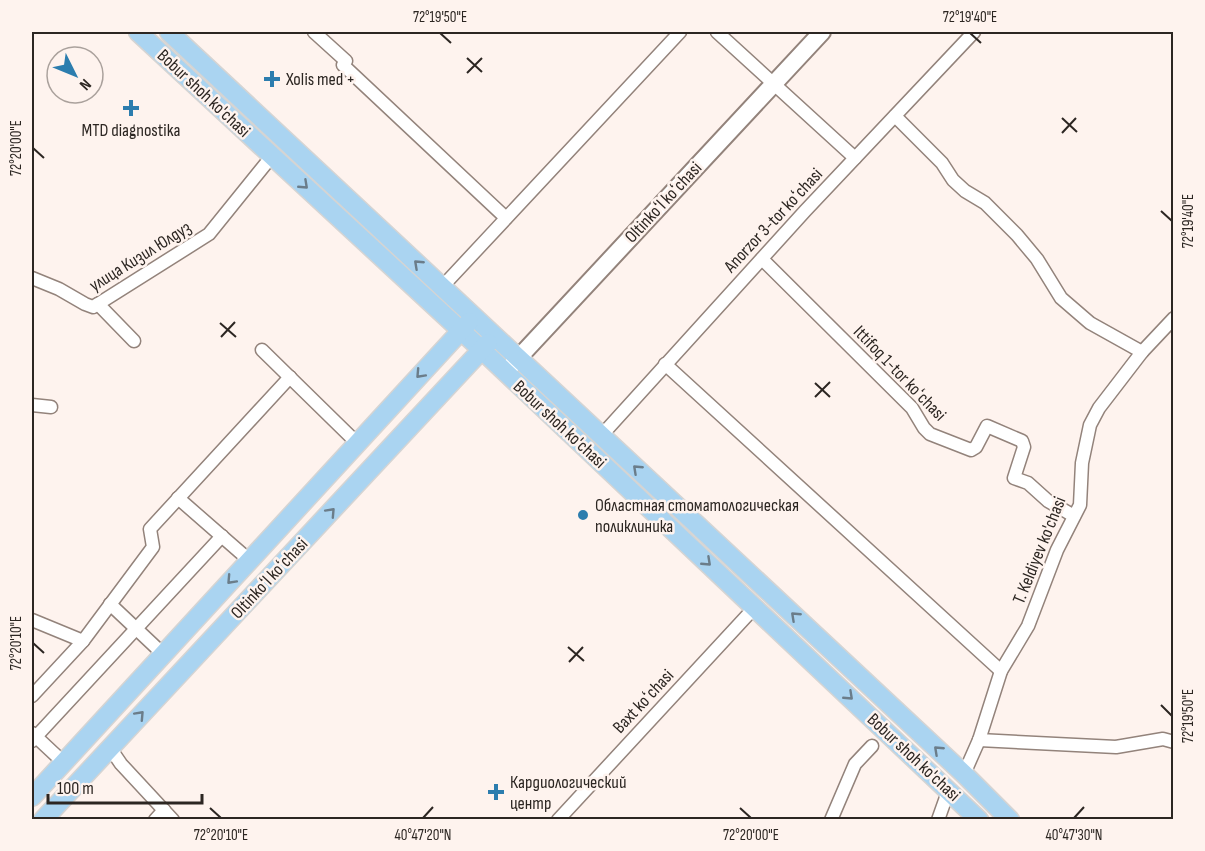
<svg xmlns="http://www.w3.org/2000/svg" width="1205" height="851" font-family="'Sofia Sans Condensed',sans-serif">
	<rect width="100%" height="100%" fill="#fef3ee"/>
	<g fill="none" stroke-linecap="round" stroke-linejoin="round">
		<g stroke="#93837b" stroke-width="15">
			<g id="street">
				<polyline points="314,32 346,61 343,65 506,218"/>
				<polyline points="717,32 855,158"/>
				<polyline points="895,116 942,163 953,180 965,191 985,203 1017,235 1037,259 1061,298 1090,323 1142,352"/>
				<polyline points="762,259 912,408 924,428 930,434 971,450 976,447 987,426 1022,441 1024,447 1014,478 1028,483 1048,501 1074,516"/>
				<polyline points="32,278 59,289 85,304 93,307 98,304 209,234 272,156"/>
				<polyline points="442,287 680,32"/>
				<polyline points="98,304 134,341"/>
				<polyline points="262,350 357,443"/>
				<polyline points="665,364 1001,671"/>
				<polyline points="32,405 51,407"/>
				<polyline points="601,436 805,211 974,32"/>
				<polyline points="178,498 249,560"/>
				<polyline points="110,604 163,654"/>
				<polyline points="32,620 83,641"/>
				<polyline points="32,696 83,641 153,547 150,529 290,377"/>
				<polyline points="32,733 63,762"/>
				<polyline points="979,740 1116,747 1163,739 1174,742"/>
				<polyline points="32,741 222,536"/>
				<polyline points="110,748 121,764 173,820"/>
				<polyline points="964,774 979,740 1001,671 1028,626 1057,550 1080,505 1082,463 1090,425 1099,408 1142,352 1174,318"/>
				<polyline points="155,820 164,810"/>
				<polyline points="558,820 755,607"/>
				<polyline points="831,820 855,764 872,746"/>
				<polyline points="938,820 949,789"/>
			</g>
		</g>
		<g stroke="#93837b" stroke-width="20">
			<polyline id="secondary" points="510,367 822,32"/>
		</g>
		<g stroke="#d5d4d3" stroke-width="21">
			<g id="primary">
				<polyline points="138,32 482,350 979,820"/>
				<polyline points="169,32 964,774 1010,820"/>
				<polyline points="32,797 469,322"/>
				<polyline points="43,820 488,343"/>
			</g>
		</g>
		<use href="#street" stroke="#fff" stroke-width="12"/>
		<use href="#secondary" stroke="#fff" stroke-width="16"/>
		<use href="#primary" stroke="#aad4f1" stroke-width="18"/>
	</g>
	<defs><path id="oneway-chevron" d="M-2-3.5L2.5 0L-2 3.5" fill="none" stroke-width="1.6" stroke-linecap="round" stroke-linejoin="round" transform="scale(1.5)"/></defs>
	<g stroke="#6b7d8a">
		<use href="#oneway-chevron" transform="translate(304 185) rotate(43)"/>
		<use href="#oneway-chevron" transform="translate(418 264) rotate(-137)"/>
		<use href="#oneway-chevron" transform="translate(420 374) rotate(133)"/>
		<use href="#oneway-chevron" transform="translate(637 469) rotate(-137)"/>
		<use href="#oneway-chevron" transform="translate(331 512) rotate(-47)"/>
		<use href="#oneway-chevron" transform="translate(707 562) rotate(43)"/>
		<use href="#oneway-chevron" transform="translate(231 580) rotate(133)"/>
		<use href="#oneway-chevron" transform="translate(795 616) rotate(-137)"/>
		<use href="#oneway-chevron" transform="translate(849 696) rotate(43)"/>
		<use href="#oneway-chevron" transform="translate(140 715) rotate(-47)"/>
		<use href="#oneway-chevron" transform="translate(938 750) rotate(-137)"/>
	</g>
	<path fill="none" stroke="#2c2622" stroke-width="2" d="M 440,33 L 451,43M 970,33 L 981,43M 467,58 L 482,72M 467,73 L 482,58M 1062,118 L 1077,132M 1062,133 L 1076,118M 33,148 L 44,158M 1161,211 L 1172,221M 220,323 L 236,337M 221,337 L 235,322M 815,383 L 830,397M 815,397 L 830,382M 33,643 L 44,653M 568,647 L 584,661M 569,662 L 583,647M 1161,705 L 1172,716M 210,808 L 221,818M 740,808 L 751,818M 423,818 L 433,807M 1074,818 L 1084,807"/>
	<g fill="#2c7dae" stroke="#fef3ee" stroke-width="2">
		<path d="M269 70h6v6h6v6h-6v6h-6v-6h-6v-6h6z"/>
		<path d="M128 99h6v6h6v6h-6v6h-6v-6h-6v-6h6z"/>
		<circle cx="583" cy="515" r="6"/>
		<path d="M493 783h6v6h6v6h-6v6h-6v-6h-6v-6h6z"/>
	</g>
	<g text-anchor="middle" stroke-width="5" stroke-linejoin="round" paint-order="stroke">
		<g font-size="18" fill="#2c2622" stroke="#fef3ee" text-anchor="start">
			<text x="286" y="85">Xolis med +</text>
			<text x="131" y="136" text-anchor="middle">MTD diagnostika</text>
			<text x="595" y="511">Областная стоматологическая<tspan x="595" dy="21">поликлиника</tspan></text>
			<text x="510" y="788">Кардиологический<tspan x="510" dy="21">центр</tspan></text>
		</g>
		<g font-size="18" fill="#2c2622" stroke="#fef3ee">
			<text transform="translate(204 93) rotate(43)" y="6">Bobur shoh ko'chasi</text>
			<text transform="translate(663 202) rotate(-47)" y="6">Oltinkoʻl koʻchasi</text>
			<text transform="translate(773 220) rotate(-47)" y="6">Anorzor 3-tor koʻchasi</text>
			<text transform="translate(140 256) rotate(-32)" y="6">улица Кизил Юлдуз</text>
			<text transform="translate(900 373) rotate(46)" y="6">Ittifoq 1-tor koʻchasi</text>
			<text transform="translate(560 424) rotate(43)" y="6">Bobur shoh ko'chasi</text>
			<text transform="translate(1039 550) rotate(-68)" y="6">T. Keldiyev ko'chasi</text>
			<text transform="translate(269 578) rotate(-47)" y="6">Oltinkoʻl koʻchasi</text>
			<text transform="translate(643 701) rotate(-47)" y="6">Baxt koʻchasi</text>
			<text transform="translate(914 757) rotate(43)" y="6">Bobur shoh ko'chasi</text>
		</g>
	</g>
	<rect width="1205" height="851" fill="none" stroke="#fef3ee" stroke-width="66"/>
	<g transform="translate(75 75) rotate(133)"><circle r="28" fill="#fef3ee" stroke="#aaa19c" stroke-width="1.5"/>
	<path d="M0-4.5L10 22L0 15L-10 22Z" fill="#2c7dae"/>
	<text y="-9" font-size="16" font-weight="bold" text-anchor="middle" fill="#2c2622">N</text>
	</g>
	<path d="M48 794v9h154v-9" fill="none" stroke="#2c2622" stroke-width="3"/>
	<text x="57" y="794" font-size="18" fill="#2c2622" stroke="#fef3ee" stroke-width="4.5" paint-order="stroke">100 m</text>
	<rect x="33" y="33" width="1139" height="785" fill="none" stroke="#2c2622" stroke-width="2"/>
	<g font-size="15" text-anchor="middle" fill="#2c2622">
		<text x="440" y="22">72°19'50"E</text>
		<text x="970" y="22">72°19'40"E</text>
		<text transform="translate(16 148) rotate(-90)" y="5">72°20'00"E</text>
		<text transform="translate(1188 221) rotate(-90)" y="5">72°19'40"E</text>
		<text transform="translate(16 643) rotate(-90)" y="5">72°20'10"E</text>
		<text transform="translate(1188 716) rotate(-90)" y="5">72°19'50"E</text>
		<text x="221" y="840">72°20'10"E</text>
		<text x="423" y="840">40°47'20"N</text>
		<text x="751" y="840">72°20'00"E</text>
		<text x="1074" y="840">40°47'30"N</text>
	</g>
</svg>
